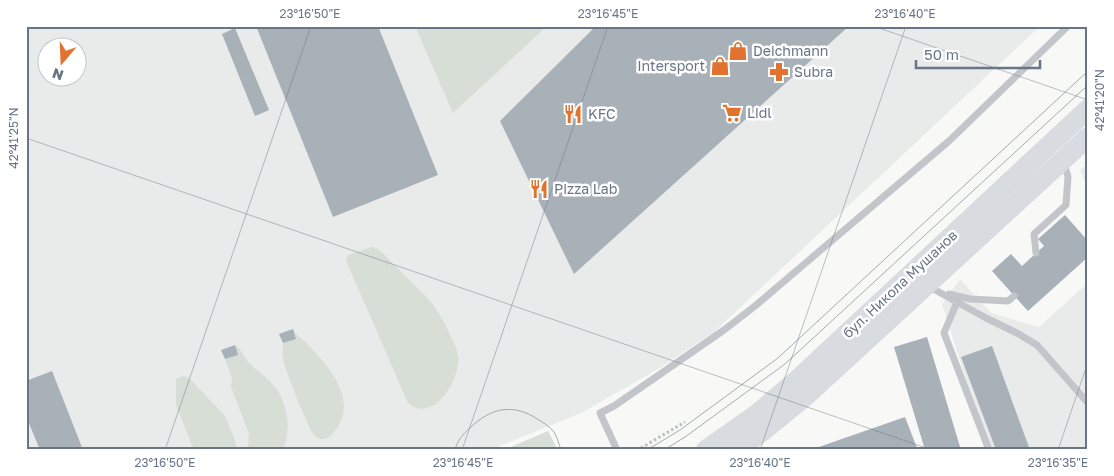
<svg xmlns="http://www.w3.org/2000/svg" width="1114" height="476" font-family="'Golos Text',sans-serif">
	<rect width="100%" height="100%" fill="#f8f9f6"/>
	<g fill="#e9eaea" fill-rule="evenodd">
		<path d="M 26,26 L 1040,26 L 714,332 L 658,369 L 583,412 L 490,450 L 26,450 ZM 48,48 L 78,48 L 78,78 L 48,78 Z"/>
		<polygon points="1088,164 1088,189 1080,170"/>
		<polygon points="960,279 991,313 1039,327 1088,283 1088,450 988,450 942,304"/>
	</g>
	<g fill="#d7ded6">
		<polygon points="415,26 547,26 453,113"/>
		<path d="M 372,247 L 378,249 C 391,261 403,274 416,287 C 422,293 429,299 434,306 C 443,319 451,336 457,351 C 465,374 434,426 408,403 L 348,265 L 346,259 L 348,255 Z"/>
		<path d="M 294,332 C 317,352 361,395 337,428 C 333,433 329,439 322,439 C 320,439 317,438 315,436 C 309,430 285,370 283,359 C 282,354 283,348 283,343 L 296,339 Z"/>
		<path d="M 235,345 C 242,350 244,357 249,363 C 257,371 268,378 275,387 C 288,404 292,431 282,450 L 248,450 L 249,433 L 231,387 L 232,378 L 225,359 L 238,355 Z"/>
		<polygon points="183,376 189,378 225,416 235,440 237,450 194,450 176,405 176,379"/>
		<polygon points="548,431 558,450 504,450"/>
	</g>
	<g fill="#a8b0b8">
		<polygon points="256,26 378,26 438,175 333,217"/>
		<polygon points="596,26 849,26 574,274 500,121"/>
		<polygon points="235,28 269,110 255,116 222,34"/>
		<polygon points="1065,215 1088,241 1088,257 1028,311 992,271 1011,254 1022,266 1044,246 1038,239"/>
		<polygon points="293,329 296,339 283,343 279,334"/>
		<polygon points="927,337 961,450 925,450 894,347"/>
		<polygon points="235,345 238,355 225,359 221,350"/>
		<polygon points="992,346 1030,450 996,450 961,357"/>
		<polygon points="52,371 83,450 40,450 26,416 26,381"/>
		<polygon points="905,417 917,448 910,450 817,450 816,448"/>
	</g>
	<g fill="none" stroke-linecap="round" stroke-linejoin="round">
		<polyline stroke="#bcbfc2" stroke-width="3" stroke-dasharray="2.5 2.5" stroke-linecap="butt" points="641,448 685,422"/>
		<g stroke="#c2c6ca" stroke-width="7">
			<polyline points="1036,253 1034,234 1066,205 1068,177 1064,163"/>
			<polyline points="928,286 986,318 1017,333 1037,345 1088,403"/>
			<polyline points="949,294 970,299 1008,301 1014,296"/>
			<polyline points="957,302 944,333 989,450"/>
			<polyline points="26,448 27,450"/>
			<polyline points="617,450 600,413 614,406 724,330 755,306 949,141 1068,26"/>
		</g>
		<g stroke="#d8dbdf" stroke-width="20">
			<polyline points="706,450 757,414 798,379 1088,109"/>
			<polyline points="736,450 763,431 808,394 1088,137"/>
		</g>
		<g stroke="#a5aab1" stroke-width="1">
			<path d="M 455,450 C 457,441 463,434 470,428 C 491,407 514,403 539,420 C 544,423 550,427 554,432 C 557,437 559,444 561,450"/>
			<polyline points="647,450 680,430 778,358 1088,71"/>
			<polyline points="664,450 685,437 785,364 1088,85"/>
		</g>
	</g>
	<path fill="none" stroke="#687587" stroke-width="1" stroke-opacity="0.45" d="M 873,26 L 1088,100M 26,138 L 932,450M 165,450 L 311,26M 462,450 L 608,26M 760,450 L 906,26M 1058,450 L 1088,362"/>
	<defs>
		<g id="shop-bare" transform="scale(1.5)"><path d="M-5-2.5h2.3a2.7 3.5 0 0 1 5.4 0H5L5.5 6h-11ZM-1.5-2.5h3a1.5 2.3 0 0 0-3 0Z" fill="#e2732e" stroke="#fff" stroke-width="2.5" paint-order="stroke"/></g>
		<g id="pharmacy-bare" transform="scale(1.5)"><path d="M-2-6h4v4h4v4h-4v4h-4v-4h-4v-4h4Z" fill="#e2732e" stroke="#fff" stroke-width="2.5" paint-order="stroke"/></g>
		<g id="supermarket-bare" transform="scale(1.5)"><path d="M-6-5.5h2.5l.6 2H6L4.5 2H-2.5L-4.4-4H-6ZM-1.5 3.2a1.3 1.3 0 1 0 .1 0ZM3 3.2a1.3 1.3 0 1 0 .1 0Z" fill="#e2732e" stroke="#fff" stroke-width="2.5" paint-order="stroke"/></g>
		<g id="restaurant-bare" transform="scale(1.5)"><path d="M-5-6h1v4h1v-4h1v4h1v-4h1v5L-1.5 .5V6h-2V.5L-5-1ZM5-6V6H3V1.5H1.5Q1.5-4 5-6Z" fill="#e2732e" stroke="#fff" stroke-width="2.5" paint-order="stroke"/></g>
	</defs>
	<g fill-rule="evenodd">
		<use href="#shop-bare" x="738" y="51"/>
		<use href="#shop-bare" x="720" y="66"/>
		<use href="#pharmacy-bare" x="779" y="72"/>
		<use href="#supermarket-bare" x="732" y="113"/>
		<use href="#restaurant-bare" x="573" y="114"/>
		<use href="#restaurant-bare" x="539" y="189"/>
	</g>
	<g text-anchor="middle" stroke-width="5" stroke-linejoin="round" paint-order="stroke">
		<g font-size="14" fill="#687587" stroke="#fff" text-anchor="start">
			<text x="753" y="56">Deichmann</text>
			<text x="705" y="71" text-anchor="end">Intersport</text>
			<text x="794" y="77">Subra</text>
			<text x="747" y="118">Lidl</text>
			<text x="588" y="119">KFC</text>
			<text x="554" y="194">Pizza Lab</text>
		</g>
		<g font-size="14" fill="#687587" stroke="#fff">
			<text transform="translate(900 284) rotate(-43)" y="5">бул. Никола Мушанов</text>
		</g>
	</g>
	<rect width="1114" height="476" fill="none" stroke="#ffffff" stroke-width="55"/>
	<g transform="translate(62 62) rotate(199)"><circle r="24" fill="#ffffff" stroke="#c3c8cf"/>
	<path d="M0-4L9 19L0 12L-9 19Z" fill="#e2732e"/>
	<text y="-8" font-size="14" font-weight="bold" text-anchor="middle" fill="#687587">N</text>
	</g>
	<path d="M916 60v8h124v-8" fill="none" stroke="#687587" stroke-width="2.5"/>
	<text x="924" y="60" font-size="15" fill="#687587" stroke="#ffffff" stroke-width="4" paint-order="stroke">50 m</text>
	<rect x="28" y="28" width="1058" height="420" fill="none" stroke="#687587" stroke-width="2"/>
	<g font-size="12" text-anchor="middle" fill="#687587">
		<text x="310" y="18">23°16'50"E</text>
		<text x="608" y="18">23°16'45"E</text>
		<text x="905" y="18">23°16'40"E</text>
		<text transform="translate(1100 100) rotate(-90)" y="4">42°41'20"N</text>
		<text transform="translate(14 138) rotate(-90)" y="4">42°41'25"N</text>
		<text x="165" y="467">23°16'50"E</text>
		<text x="463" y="467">23°16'45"E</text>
		<text x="760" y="467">23°16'40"E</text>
		<text x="1058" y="467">23°16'35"E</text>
	</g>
</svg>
